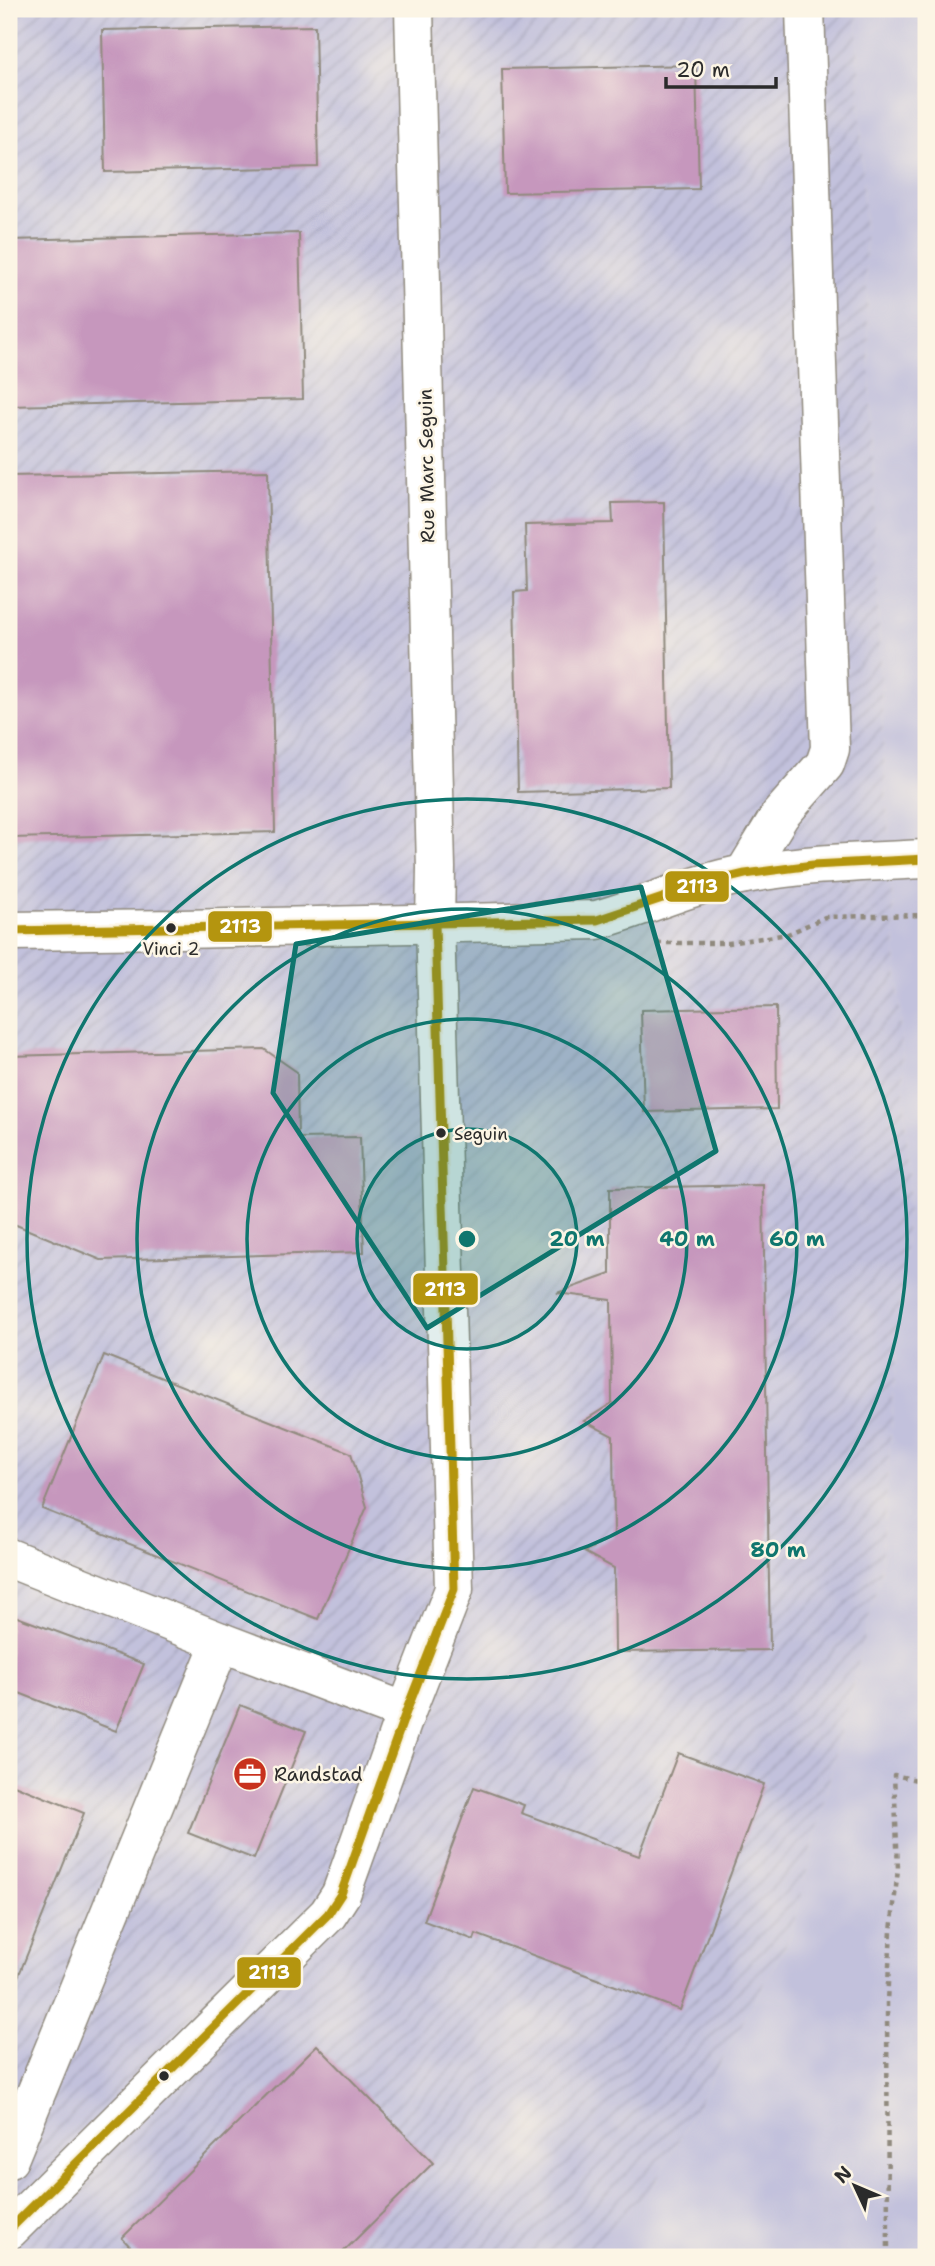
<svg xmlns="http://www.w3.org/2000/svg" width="935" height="2266" font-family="'Shantell Sans',sans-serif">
	<defs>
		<pattern id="industrial-furrows" width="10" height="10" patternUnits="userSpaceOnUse" patternTransform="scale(1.75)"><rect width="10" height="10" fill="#c2c1dc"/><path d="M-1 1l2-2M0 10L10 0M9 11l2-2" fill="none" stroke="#a7a6bd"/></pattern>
	</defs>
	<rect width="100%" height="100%" fill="#fcf5e5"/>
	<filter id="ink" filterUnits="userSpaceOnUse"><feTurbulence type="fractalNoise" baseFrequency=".0143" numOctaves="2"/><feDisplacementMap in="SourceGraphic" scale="14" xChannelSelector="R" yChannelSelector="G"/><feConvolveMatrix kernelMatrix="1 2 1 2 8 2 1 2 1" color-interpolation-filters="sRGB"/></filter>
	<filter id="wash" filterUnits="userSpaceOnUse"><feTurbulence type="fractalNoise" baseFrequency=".00686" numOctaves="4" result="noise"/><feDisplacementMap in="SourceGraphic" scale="28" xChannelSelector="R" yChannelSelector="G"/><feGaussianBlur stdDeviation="1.57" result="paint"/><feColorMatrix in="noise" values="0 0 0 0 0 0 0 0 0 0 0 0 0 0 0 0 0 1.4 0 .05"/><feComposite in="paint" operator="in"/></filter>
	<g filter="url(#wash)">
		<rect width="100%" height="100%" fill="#f4ead0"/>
		<polygon fill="url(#industrial-furrows)" points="9,9 857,9 883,737 910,1181 880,1576 791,1935 649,2194 593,2257 9,2257"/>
		<polygon fill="#c2c1dc" points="857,9 926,9 926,2257 585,2257 649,2194 791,1935 880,1576 910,1181 883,737"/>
		<g id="blocks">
			<g fill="#c697bd">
				<polygon points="315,26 318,167 105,172 102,30"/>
				<polygon points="696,65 699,189 505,193 502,69"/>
				<polygon points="299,233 303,399 9,406 9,240"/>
				<polygon points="268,471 275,832 9,838 9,476"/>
				<polygon points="664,502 669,788 518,792 514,592 527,591 525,525 613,523 612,503"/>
				<polygon points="776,1007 777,1109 644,1112 641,1010"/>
				<polygon points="264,1049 297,1072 298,1138 360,1137 364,1252 101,1260 9,1222 9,1056"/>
				<polygon points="763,1185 770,1650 615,1652 614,1568 584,1552 614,1536 613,1436 584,1421 612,1403 611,1300 557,1293 610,1274 610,1188"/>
				<polygon points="104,1355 351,1453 367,1507 318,1619 42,1509"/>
				<polygon points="9,1614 144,1664 116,1731 9,1689"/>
				<polygon points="240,1705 306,1731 254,1859 188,1833"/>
				<polygon points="678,1753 764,1784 680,2010 476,1934 474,1940 424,1921 474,1787 524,1805 521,1813 639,1856"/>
				<polygon points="9,1783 84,1813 10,1997 9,1996"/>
				<polygon points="317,2045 433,2163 338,2257 140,2257 122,2238"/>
			</g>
		</g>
	</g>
	<g filter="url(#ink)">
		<use href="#blocks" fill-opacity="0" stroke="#908a7e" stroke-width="2"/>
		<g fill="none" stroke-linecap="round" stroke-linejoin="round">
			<g stroke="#908a7e" stroke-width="41">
				<g id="minor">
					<polyline points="744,874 780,815 825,764 830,749 805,9"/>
					<path d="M 9,931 L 181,929 L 597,920 C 647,906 694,883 745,874 C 805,863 866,862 926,859"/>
					<polyline points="9,1558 221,1642 406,1712"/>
					<polyline points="9,2159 221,1642"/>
					<polyline points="9,2230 328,1914 341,1894 406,1712 454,1589 435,923 436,868 414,9"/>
				</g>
			</g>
			<g stroke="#908a7e" stroke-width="4.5" stroke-dasharray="5 5" stroke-linecap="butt">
				<polyline points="657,943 729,943 788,934 825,917 926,915"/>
				<polyline points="888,2257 887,2001 891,1931 898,1869 894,1775 926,1782"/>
			</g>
			<use href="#minor" stroke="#fff" stroke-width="38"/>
			<g stroke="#fcf5e5" stroke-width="14">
				<g id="bus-1">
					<polyline points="9,931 597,920 707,883 745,874 813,865 926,859"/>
					<polyline points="9,2230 328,1914 341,1894 406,1712 454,1589 435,923"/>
				</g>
			</g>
			<use href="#bus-1" stroke="#b4950f" stroke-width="9"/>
		</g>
	</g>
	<path fill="#0f766e" fill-opacity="0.2" stroke="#0f766e" stroke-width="5" stroke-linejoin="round" d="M 641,887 L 716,1151 L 427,1328 L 273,1093 L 296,944 Z"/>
	<circle cx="467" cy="1239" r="110" fill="#0f766e" fill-opacity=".12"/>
	<g fill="none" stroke="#0f766e" stroke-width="3.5">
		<circle cx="467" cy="1239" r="110"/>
		<circle cx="467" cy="1239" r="220"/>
		<circle cx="467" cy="1239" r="330"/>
		<circle cx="467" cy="1239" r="440"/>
	</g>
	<defs>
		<g id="office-disc" transform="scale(1.75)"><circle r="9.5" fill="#c8321e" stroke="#fcf5e5"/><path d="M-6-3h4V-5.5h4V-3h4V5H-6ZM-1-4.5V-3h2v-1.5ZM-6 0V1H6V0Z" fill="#fff"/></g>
	</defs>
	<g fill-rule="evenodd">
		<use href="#office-disc" x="250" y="1774"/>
	</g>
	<g fill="#2b2b2b" stroke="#fcf5e5" stroke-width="2.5">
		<circle cx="171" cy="928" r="6"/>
		<circle cx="441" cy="1133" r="6"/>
		<circle cx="164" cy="2076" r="6"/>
	</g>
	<g text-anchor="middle" stroke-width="5" stroke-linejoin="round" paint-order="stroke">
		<g font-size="17" fill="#2b2b2b" stroke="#fcf5e5">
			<text x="171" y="955">Vinci 2</text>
			<text x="454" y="1140" text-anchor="start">Seguin</text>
		</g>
		<g font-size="19" fill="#2b2b2b" stroke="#fcf5e5">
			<text transform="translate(426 466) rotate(-91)" y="7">Rue Marc Seguin</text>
		</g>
		<g font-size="19" fill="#2b2b2b" stroke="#fcf5e5" text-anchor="start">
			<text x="274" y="1781">Randstad</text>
		</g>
	</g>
	<circle cx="467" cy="1239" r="10" fill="#0f766e" stroke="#fcf5e5" stroke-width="3.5"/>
	<g font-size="21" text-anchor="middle" font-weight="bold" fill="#0f766e" stroke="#fcf5e5" stroke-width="5" stroke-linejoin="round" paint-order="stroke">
		<text x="577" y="1246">20 m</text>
		<text x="687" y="1246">40 m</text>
		<text x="797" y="1246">60 m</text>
		<text x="778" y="1557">80 m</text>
	</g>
	<g stroke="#fcf5e5" stroke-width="2.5">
		<rect x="664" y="870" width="66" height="33" rx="7" fill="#b4950f"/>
		<rect x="207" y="910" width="66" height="33" rx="7" fill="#b4950f"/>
		<rect x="412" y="1272" width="67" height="34" rx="7" fill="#b4950f"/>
		<rect x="236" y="1956" width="66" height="33" rx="7" fill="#b4950f"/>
	</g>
	<g font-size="19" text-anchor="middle" font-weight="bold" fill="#fff">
		<text x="697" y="893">2113</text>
		<text x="240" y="933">2113</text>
		<text x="445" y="1296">2113</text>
		<text x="269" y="1979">2113</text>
	</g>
	<rect width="935" height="2266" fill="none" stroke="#fcf5e5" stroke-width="35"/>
	<g transform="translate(855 2186) rotate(314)" stroke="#fcf5e5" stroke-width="5" paint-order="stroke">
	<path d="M0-5L12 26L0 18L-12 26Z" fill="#2b2b2b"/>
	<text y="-10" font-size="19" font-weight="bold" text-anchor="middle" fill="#2b2b2b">N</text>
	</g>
	<path d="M666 77v10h110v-10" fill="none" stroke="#2b2b2b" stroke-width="3.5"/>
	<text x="676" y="77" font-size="21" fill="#2b2b2b" stroke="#fcf5e5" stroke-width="5" paint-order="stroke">20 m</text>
</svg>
